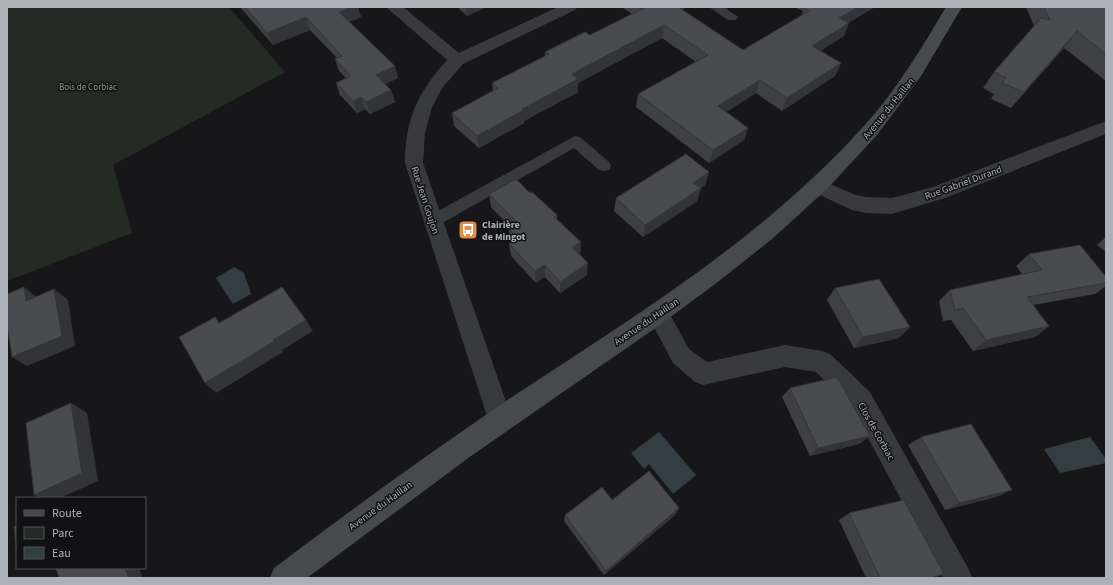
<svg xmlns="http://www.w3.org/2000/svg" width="1113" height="585" font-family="'Source Sans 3',sans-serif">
	<rect width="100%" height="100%" fill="#171719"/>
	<polygon fill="#242a24" points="7,7 229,7 285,72 113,165 132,233 7,281"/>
	<g fill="#333e42">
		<polygon points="234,267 244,273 251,294 233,304 216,278"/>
		<polygon points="659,432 696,475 673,494 649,464 644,469 631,453"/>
		<polygon points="1090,437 1106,459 1106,463 1060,473 1044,449"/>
	</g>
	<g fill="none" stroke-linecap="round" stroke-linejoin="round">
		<g fill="#383a3d" fill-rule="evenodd">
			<polygon points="709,7 724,7 738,17 736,20 728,20"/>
			<polygon points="575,136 580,137 609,162 611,166 609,170 604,171 599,170 574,148 439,225 433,227 427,225 425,221 427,217"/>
		</g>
		<g fill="#383a3d" fill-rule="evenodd">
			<path d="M 386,7 L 403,7 L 459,53 L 558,7 L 578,7 L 575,10 L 463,64 L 443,87 L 432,107 L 425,133 L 423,163 L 512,419 L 509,427 L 500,431 L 491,427 L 488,419 L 405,163 C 405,120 418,92 447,60 Z"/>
			<polygon points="1106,121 1106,134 945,198 892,214 866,213 852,210 811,191 808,186 811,181 818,179 856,195 866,197 892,198 933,187"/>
			<polygon points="658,304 666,307 689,349 707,362 785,345 822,351 830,354 870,392 968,568 972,578 943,578 852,408 816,372 785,367 703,385 695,382 673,363 647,314 650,307"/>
		</g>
		<path fill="#474a4d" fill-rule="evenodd" d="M 946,7 L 962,7 L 921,76 L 877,135 L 827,189 L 772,239 L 714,285 L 654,329 L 471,456 L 307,578 L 270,578 L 274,568 C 352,509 431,452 512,397 C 635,316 763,238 863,127 C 896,91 921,49 946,7 Z"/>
	</g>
	<g fill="#3f4043">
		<polygon points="240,7 358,7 361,17 349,22 398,78 385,84 391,90 395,102 370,114 365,109 357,113 340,95 336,83 346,78 339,71 335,59 337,58 310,30 273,45"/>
		<polygon points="457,7 487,7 467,16"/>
		<polygon points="624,7 684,7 683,10 743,50 801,16 803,11 795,7 875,7 848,23 844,36 820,51 841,63 835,76 782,111 756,93 726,112 748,128 744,140 709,163 636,107 638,94 696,62 662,38 578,83 578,92 524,121 524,123 479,148 454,126 452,113 493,91 492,83 545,56 545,52 590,35 632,14 623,8"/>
		<polygon points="1026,7 1106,7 1106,81 1064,48 1011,108 991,99 994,94 983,88 994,72 1034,26"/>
		<polygon points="709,172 705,185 701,188 697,201 643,237 614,211 616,198"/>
		<polygon points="530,193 557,215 557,219 581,242 580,254 579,255 587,275 560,293 545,277 536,283 511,256 509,244 511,243 510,242 509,229 511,228 491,207 489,194"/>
		<polygon points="1106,237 1106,252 1097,245"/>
		<polygon points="1029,254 1106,277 1106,286 1095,294 1033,305 1049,326 1035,337 973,351 951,320 943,321 939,301 950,290 1022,274 1016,266"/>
		<polygon points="835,288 899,338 854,348 827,300"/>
		<polygon points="790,388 870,436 859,444 810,456 782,397"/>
		<polygon points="921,437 996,497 945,510 908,445"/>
		<polygon points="612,500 679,508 675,515 604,575 564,521 565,515"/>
		<polygon points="849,513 932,578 866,578 839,520"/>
	</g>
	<g fill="#333437">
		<polygon points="351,7 358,7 361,17 343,24 339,12"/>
		<polygon points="466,7 487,7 467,16"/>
		<polygon points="673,7 684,7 683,12"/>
		<polygon points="858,7 875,7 834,31 839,18"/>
		<polygon points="306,17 310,30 273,45 267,33"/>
		<polygon points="849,23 844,36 807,59 812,46"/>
		<polygon points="664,25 662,38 578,83 578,92 524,121 524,123 479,148 477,136 522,109 572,74"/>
		<polygon points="1077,31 1064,48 1011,108 1024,92"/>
		<polygon points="841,63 835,76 782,111 787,98"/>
		<polygon points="395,66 398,78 379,87 376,75"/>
		<polygon points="760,80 756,93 714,119 718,106"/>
		<polygon points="391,90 395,102 370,114 366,102"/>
		<polygon points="361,97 365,109 357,113 353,101"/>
		<polygon points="748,128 744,140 709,163 713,150"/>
		<polygon points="709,172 705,185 692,194 701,188 697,201 643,237 645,225 693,183"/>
		<polygon points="581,242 580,254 572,260 572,247"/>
		<polygon points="588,263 587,275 560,293 560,282"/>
		<polygon points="545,265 545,277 536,283 535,271"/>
		<polygon points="24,287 38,298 26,301"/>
		<polygon points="54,289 68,300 75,346 27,366 12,357"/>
		<polygon points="306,320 313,331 282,350 283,352 216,393 205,383 273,340"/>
		<polygon points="1049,326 1035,337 973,351 986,340"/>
		<polygon points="910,327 899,338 854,348 863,337"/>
		<polygon points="71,403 87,413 98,481 60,498 41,498 34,495"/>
		<polygon points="870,436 859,444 810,456 818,448"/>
		<polygon points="1012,490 996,497 945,510 959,503"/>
		<polygon points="679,508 675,515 604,575 606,571"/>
		<polygon points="125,568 139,568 143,578 129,578"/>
	</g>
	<g fill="#494b4e" stroke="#333437">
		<polygon points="245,7 351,7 339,12 395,66 376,75 391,90 366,102 361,97 353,101 336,83 351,76 335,59 342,56 306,17 267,33"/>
		<polygon points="643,7 678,7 743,50 809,11 804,8 805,7 858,7 839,18 849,23 812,46 841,63 787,98 760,80 718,106 748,128 713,150 638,94 708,55 664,25 572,74 578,79 522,109 524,110 477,136 452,113 498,88 492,83 549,54 545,52 585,32 590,35 644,8"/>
		<polygon points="1044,7 1106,7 1106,54 1077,31 1024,92 1002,83 1006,78 994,72 1041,18 1050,20"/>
		<polygon points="686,154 709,172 693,183 701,188 645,225 616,198"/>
		<polygon points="516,179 530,193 532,192 557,215 554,217 581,242 572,247 588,263 560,282 545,265 535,271 509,244 518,239 509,229 519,224 489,194"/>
		<polygon points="1080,245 1106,277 1106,283 1027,297 1049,326 986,340 963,308 955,310 950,290 1042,270 1029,254"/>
		<polygon points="879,279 910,327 863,337 835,288"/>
		<polygon points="24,287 26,301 54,289 62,336 12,357 7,325 7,294"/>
		<polygon points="282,287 306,320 273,340 275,341 205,383 179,337 215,317 219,323"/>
		<polygon points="837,377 870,436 818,448 790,388"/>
		<polygon points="71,403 82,473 34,495 26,423"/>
		<polygon points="971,424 1012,490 959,503 921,437"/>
		<polygon points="649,471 679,508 606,571 565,515 602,487 612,500"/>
		<polygon points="904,500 944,574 931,578 880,578 849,513"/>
		<polygon points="17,526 17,552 14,527"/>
		<polygon points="56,568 125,568 129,578 59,578"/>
	</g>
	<defs>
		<g id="bus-square" transform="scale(1)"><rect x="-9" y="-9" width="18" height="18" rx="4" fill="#e08d48" stroke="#121214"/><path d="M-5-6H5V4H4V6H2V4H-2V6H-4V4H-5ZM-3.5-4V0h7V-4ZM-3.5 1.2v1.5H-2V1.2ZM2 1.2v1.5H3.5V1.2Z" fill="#fff"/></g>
	</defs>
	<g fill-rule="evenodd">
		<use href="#bus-square" x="468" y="230"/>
	</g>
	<g text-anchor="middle" stroke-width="3" stroke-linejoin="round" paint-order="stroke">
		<g font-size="9" fill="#88a084" stroke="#121214">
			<text x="88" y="90">Bois de Corbiac</text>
		</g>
		<g font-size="10" fill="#abb1b7" stroke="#121214">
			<text transform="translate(888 108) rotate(-51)" y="4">Avenue du Haillan</text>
			<text transform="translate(963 182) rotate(-20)" y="4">Rue Gabriel Durand</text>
			<text transform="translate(426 200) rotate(72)" y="4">Rue Jean Goujon</text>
			<text transform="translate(646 321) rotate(-34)" y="4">Avenue du Haillan</text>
			<text transform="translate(877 431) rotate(61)" y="4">Clos de Corbiac</text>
			<text transform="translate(380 505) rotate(-36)" y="4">Avenue du Haillan</text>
		</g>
		<g font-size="10" font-weight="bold" fill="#abb1b7" stroke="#121214" text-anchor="start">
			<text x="482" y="228">Clairière<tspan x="482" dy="12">de Mingot</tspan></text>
		</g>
	</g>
	<rect width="1113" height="585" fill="none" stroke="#abb1b7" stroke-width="16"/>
	<rect x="16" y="497" width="130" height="72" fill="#121214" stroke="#4f5255"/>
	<rect x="24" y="510" width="20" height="6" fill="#474a4d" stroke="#4f5255"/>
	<text x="52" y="517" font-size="12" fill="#abb1b7">Route</text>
	<rect x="24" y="527" width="20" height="12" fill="#242a24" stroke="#4f5255"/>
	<text x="52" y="537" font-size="12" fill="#abb1b7">Parc</text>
	<rect x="24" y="547" width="20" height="12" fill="#333e42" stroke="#4f5255"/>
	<text x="52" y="557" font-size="12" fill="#abb1b7">Eau</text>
</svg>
